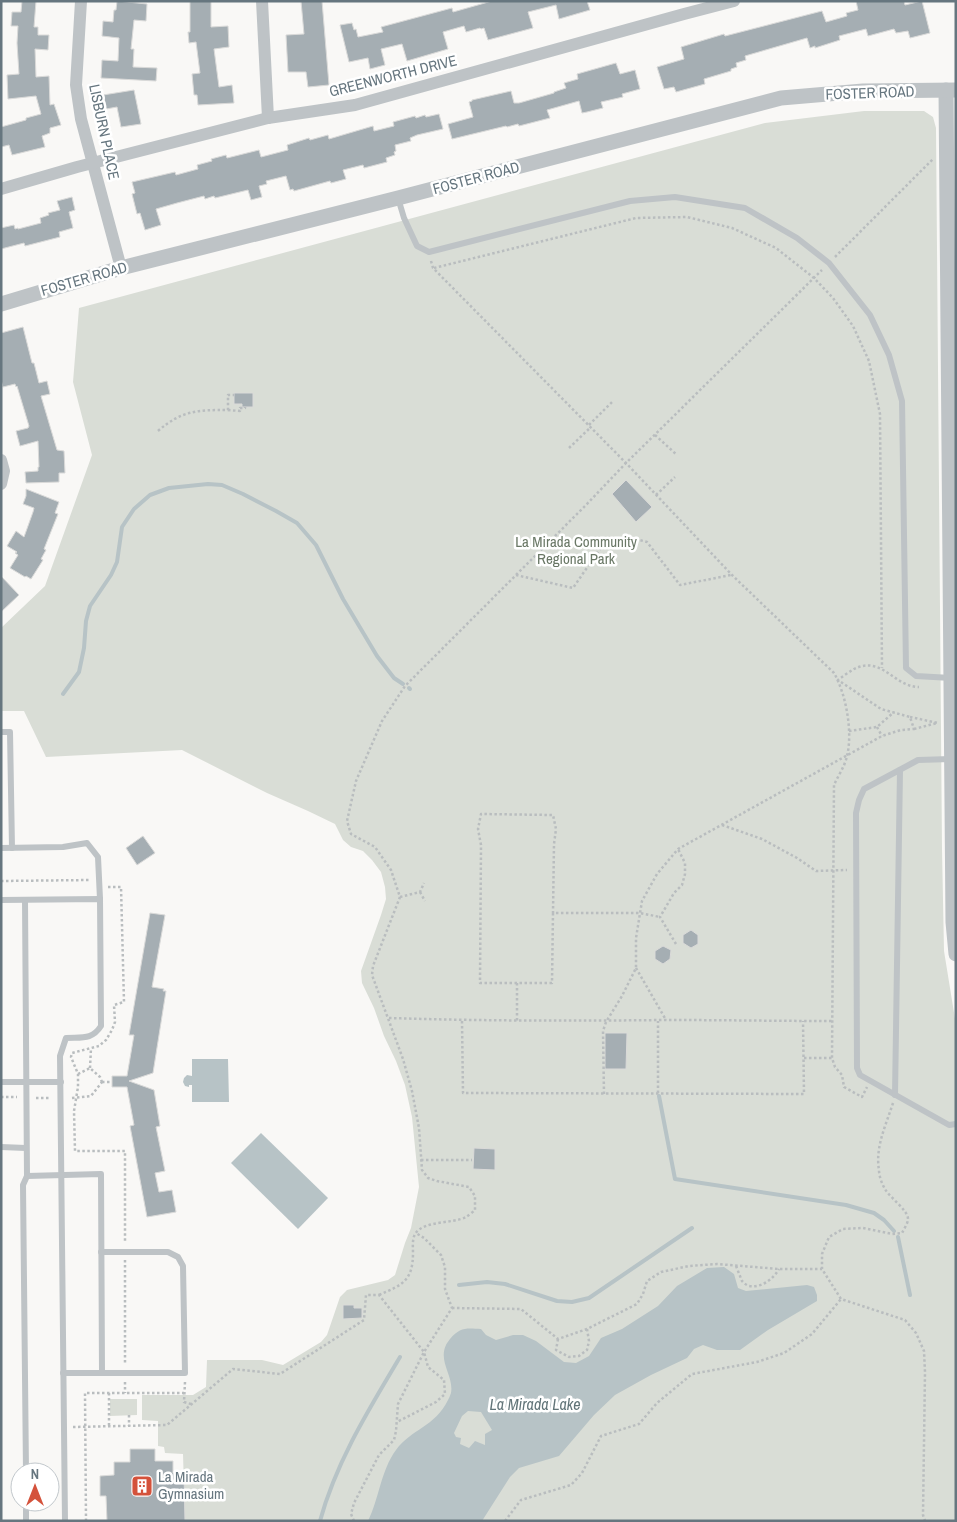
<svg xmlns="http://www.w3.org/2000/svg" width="957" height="1522" font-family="'Archivo Narrow',sans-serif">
	<rect width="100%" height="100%" fill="#f9f8f6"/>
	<g fill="#d9ddd6">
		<polygon points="864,111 924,111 933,117 936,128 942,849 944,951 956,1025 956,1521 185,1521 183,1454 165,1453 164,1447 158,1446 158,1421 142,1420 142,1395 193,1395 206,1387 207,1360 262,1360 283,1365 321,1342 327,1335 340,1297 347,1290 388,1280 395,1275 405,1243 411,1228 419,1187 412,1117 405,1085 396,1061 384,1036 374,1008 362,983 361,971 381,915 386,899 385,887 381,872 372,860 363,851 351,847 343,840 335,824 308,811 267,793 182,750 46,757 24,711 1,711 1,628 45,586 92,455 73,382 79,308 765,123"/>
		<rect x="1" y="1168" width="1" height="353"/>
		<polygon points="110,1399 137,1399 137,1415 110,1416"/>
	</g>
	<g fill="#b7c3c6" fill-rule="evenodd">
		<polygon points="192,1059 228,1059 229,1102 192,1102 192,1085 189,1085 189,1087 185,1086 183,1082 184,1078 187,1075 192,1076"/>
		<polygon points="261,1133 328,1198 298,1229 231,1163"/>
		<path d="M 724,1267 L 734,1274 L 738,1288 L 746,1291 L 807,1285 L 814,1287 L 817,1295 L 817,1301 L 768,1330 L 740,1350 L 717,1350 L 703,1345 L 694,1349 L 687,1358 L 651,1375 L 615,1395 L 594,1415 L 559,1456 L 519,1468 L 510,1477 L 482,1521 L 368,1521 C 379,1499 381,1470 396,1450 C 411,1429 435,1427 448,1400 C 449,1398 450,1396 451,1393 C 454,1376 438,1362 446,1345 C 446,1344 450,1339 450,1339 C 460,1327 466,1328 481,1329 L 486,1335 L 496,1340 L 513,1335 L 523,1335 L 536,1341 L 564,1362 L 576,1363 L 589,1356 L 601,1338 L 622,1329 L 658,1306 L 677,1286 L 707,1268 ZM 468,1411 L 481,1412 L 492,1430 L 485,1434 L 485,1445 L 475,1441 L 469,1448 L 460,1444 L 461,1438 L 456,1437 L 454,1433 L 462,1416 Z"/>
	</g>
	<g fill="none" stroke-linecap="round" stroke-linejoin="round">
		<g stroke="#b7c3c6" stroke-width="4">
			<polyline points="409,688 410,689"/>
			<polyline points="63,694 79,672 84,648 86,621 90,606 111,575 117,562 122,527 134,509 150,495 169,488 208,484 222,485 243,494 276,511 297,523 316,545 343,599 377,656 394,678 403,684"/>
			<polyline points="659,1096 675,1179 846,1205 874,1213 884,1220 894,1231"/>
			<polyline points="898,1237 910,1295"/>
			<polyline points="459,1285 487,1282 505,1284 557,1301 572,1302 589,1298 692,1228"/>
			<path d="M 320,1521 C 336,1462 369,1409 400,1357"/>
		</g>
	</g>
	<g fill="#a5aeb3" stroke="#dadad9">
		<polygon points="22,1 36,1 34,27 38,27 38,35 49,35 48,50 35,49 36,77 49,76 50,105 54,104 61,125 50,128 50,133 42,136 45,147 12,155 9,145 1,147 1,127 26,120 26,118 41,114 36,96 8,99 7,75 19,74 17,43 18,26 11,26 12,12 21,12"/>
		<polygon points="117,1 147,4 146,21 134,20 131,49 134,49 133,67 157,68 156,81 101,78 102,60 118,61 119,38 102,36 103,21 113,22 114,10 116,10"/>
		<polygon points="190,1 211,1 211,27 228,26 229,47 214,49 219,87 232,85 234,103 198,105 197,95 194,95 192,74 200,73 196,42 189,43 188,32 190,32"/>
		<polygon points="301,1 322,1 329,85 308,87 306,72 288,72 286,35 304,34"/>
		<polygon points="492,1 587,1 590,10 559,19 556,5 528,12 533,28 488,40 484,28 481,29 480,28 466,32 464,26 443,32 448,49 407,61 402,44 381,49 385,65 370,69 368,58 349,62 340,25 352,23 354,30 356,29 358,37 383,32 381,27 452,8 453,12"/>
		<polygon points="856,1 904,1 905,5 922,1 930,33 910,38 908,31 896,33 894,29 868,36 866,29 839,36 840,40 815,48 815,46 810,48 807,38 745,56 746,60 736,63 737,67 731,69 731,71 704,79 705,84 676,92 674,87 664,89 657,67 684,59 681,47 724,34 725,36 822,11 826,22 847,16 846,13 858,10"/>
		<polygon points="616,63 620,74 635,70 640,89 622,94 623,97 601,102 603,108 587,112 582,113 579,101 547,110 550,118 519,126 518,124 507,127 506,126 452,139 448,124 473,117 469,102 472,101 472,100 511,91 514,103 519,103 554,93 554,92 566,88 564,83 578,79 577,74"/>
		<polygon points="134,90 141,124 121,127 117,107 106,109 103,95"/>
		<polygon points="439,114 443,129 417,135 410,138 411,141 395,145 396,151 394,152 395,155 386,158 387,162 364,168 363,165 343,170 346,179 331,183 330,181 294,191 293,189 290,190 286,176 266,181 267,184 259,186 262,197 251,200 248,190 215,198 214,196 205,199 204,196 177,203 156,209 161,225 145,230 140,213 137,214 132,194 135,193 132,182 175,172 176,175 198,169 197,165 212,161 211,159 226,155 227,158 259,150 261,157 288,150 287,145 309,138 310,140 328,135 329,139 373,126 374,131 394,126 393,122 415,116 416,118 425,115 426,117"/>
		<polygon points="72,197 75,210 69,212 73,228 59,232 60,237 25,246 24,243 1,249 1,228 14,225 15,229 18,228 18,229 41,223 40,218 49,215 48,213 60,210 57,201"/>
		<polygon points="23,327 32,363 34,363 39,383 47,381 50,394 41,396 57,450 64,451 65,473 59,473 59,482 26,483 25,472 38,471 38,467 39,467 38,441 20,446 16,431 28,428 29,426 17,386 16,387 15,384 3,387 1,380 1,333"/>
		<polygon points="234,393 253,393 253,407 242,407 242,404 234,404"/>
		<polygon points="626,480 652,507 636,522 612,494"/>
		<polygon points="26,489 59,502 55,513 58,514 44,549 46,550 41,559 43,560 31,579 26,576 25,577 10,568 18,555 15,553 17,552 7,546 16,531 24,537 33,512 34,508 23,504 26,496"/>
		<polygon points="1,576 19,595 1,612"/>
		<polygon points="143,836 155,853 137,865 126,848"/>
		<polygon points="150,913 165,915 152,987 164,989 163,991 166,991 153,1073 129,1081 154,1090 160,1126 156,1127 165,1171 155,1173 159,1192 172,1190 176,1212 147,1217 130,1126 134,1125 127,1087 112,1087 112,1076 127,1076 134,1035 129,1035"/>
		<polygon points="691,930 698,935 698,944 691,948 683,943 683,935"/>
		<polygon points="663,946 671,950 670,959 663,964 655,959 655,951"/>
		<polygon points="605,1033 627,1033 626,1069 605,1069"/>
		<polygon points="474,1148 495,1149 495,1170 473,1169"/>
		<polygon points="343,1305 354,1305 354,1308 362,1308 362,1318 343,1319"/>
		<polygon points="130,1449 155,1449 155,1461 173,1461 173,1473 184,1473 185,1521 107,1521 106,1496 100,1496 100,1476 114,1475 114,1462 130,1462"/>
	</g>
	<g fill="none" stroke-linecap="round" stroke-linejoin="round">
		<g stroke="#b9bdbf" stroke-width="2.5" stroke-dasharray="2.5 2.5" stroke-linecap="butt">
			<polyline points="835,257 934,158"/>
			<path d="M 431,261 L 433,268 L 626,463 L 732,575 L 834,673 C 846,694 853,732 847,756 C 845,766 838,776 834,785 L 832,1058 L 835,1067 L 842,1075 L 844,1087 L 862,1097 L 867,1087"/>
			<polyline points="434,268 636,218 687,217 732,228 776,248 814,278 833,298 853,326 869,361 880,414 882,668"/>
			<polyline points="228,410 240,411 240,408 245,408 245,407"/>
			<polyline points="589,425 612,402"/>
			<path d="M 158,431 C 182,410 198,410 228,410 L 228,395 L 234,395"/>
			<polyline points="655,435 677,455"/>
			<polyline points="569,448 591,427"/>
			<polyline points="656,495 675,477"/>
			<polyline points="516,575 573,588 602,546 615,539 632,538 647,542 680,585 731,575"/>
			<polyline points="910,717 938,723"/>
			<polyline points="877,727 882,736"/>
			<polyline points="914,729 937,723"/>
			<polyline points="849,731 877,727 894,712"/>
			<polyline points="722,825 762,839 797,858 816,871 847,870"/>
			<polyline points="1,881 91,880"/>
			<polyline points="108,887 121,887 124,1002 114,1005 115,1022 112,1030 106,1040 99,1046 72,1053 71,1057 78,1074 78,1087 74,1111 75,1151 125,1151 125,1243"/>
			<polyline points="420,892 425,901"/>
			<polyline points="400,897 420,892 424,883"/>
			<polyline points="553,913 552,983 480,983 481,845 478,829 481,814 553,815 556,829 554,844 553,913 640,913 660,917"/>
			<polyline points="676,944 660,917 674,893 682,885 685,874 685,863 678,849"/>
			<polyline points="636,968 666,1020"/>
			<polyline points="517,983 517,1021"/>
			<path d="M 389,1018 C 481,1021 573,1021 666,1020 C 722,1020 778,1021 833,1021"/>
			<polyline points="462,1021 463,1093 804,1094 803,1021"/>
			<polyline points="804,1058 832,1058"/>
			<polyline points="90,1068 91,1048"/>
			<polyline points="78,1074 90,1068 100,1077 102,1082"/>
			<polyline points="102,1082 112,1082"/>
			<polyline points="658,1093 658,1021"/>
			<path d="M 604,1094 L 603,1031 L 606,1022 L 622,996 L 636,968 L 636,938 L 642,901 L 657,874 L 678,849 L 882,736 L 901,730 L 914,729 L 910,717 L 881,709 L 838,680 C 843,676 849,672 854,669 C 882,655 894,687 919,687"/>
			<polyline points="1,1097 17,1097"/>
			<polyline points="36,1098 49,1098"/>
			<polyline points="72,1098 91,1096 102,1082"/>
			<path d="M 893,1103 C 886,1125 875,1147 879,1170 C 879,1176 882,1184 885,1189 C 890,1198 908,1210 908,1219 C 908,1223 904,1229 902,1233 L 892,1234 L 863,1228 L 843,1229 L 829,1237 L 822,1254 L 822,1269 L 841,1299 L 905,1320 L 916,1333 L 924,1351 L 925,1372 L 923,1515 L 925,1521"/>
			<polyline points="421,1160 472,1160"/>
			<polyline points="125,1260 125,1364"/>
			<path d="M 736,1266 L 742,1281 C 744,1283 746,1285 749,1286 C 762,1288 773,1279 779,1269"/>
			<path d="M 379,1295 C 402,1285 413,1281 413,1253 C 413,1247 412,1240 415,1234 C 424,1220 453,1224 466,1217 C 469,1215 473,1212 475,1210 L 475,1196 L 469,1187 L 437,1181 L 428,1178 L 422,1170 L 419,1128 L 412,1091 L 403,1059 L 372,975 L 373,966 L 400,897 L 391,870 L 375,847 L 351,834 L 347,821 L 356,781 L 382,721 L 405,686 L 586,505 L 626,463 L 822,270"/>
			<polyline points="452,1308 521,1309 558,1339 587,1329 637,1304 643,1294 647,1281 661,1272 689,1266 717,1264 779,1269 822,1269"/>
			<polyline points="558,1339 556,1350 569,1357 579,1356 587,1350 589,1341 587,1329"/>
			<polyline points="125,1382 125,1393"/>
			<polyline points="185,1382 184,1402 191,1404"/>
			<polyline points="109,1393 109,1426"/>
			<polyline points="129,1415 129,1426"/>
			<polyline points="73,1427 167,1425 233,1369 280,1374 364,1320 366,1295 379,1295 424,1352 428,1367 444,1380 445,1394 436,1402 397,1422"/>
			<polyline points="86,1521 85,1393 184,1393"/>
			<polyline points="354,1521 351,1514 354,1503 379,1455 394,1440 396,1431 398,1404 424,1352 452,1308 445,1289 445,1267 441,1255 424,1238 416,1233"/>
			<polyline points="505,1521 521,1500 571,1485 582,1473 601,1436 639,1424 657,1403 692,1374 757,1362 784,1353 812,1334 841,1299"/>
		</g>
		<g stroke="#bec3c6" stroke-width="6">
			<polyline points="398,198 404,218 417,246 429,252 630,201 675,197 745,208 797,238 829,263 870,315 889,355 902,401 906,668 916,676 951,678"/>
			<polyline points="1,732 10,732 12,848"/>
			<polyline points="951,759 918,760 864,789 859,800 856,813 857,1068 860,1075 949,1125 956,1124"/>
			<polyline points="1,848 63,847 87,843 98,857 100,899"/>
			<path d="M 1,900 L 100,899 L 101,1026 C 92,1040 82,1037 66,1038 L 60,1056 L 65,1521"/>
			<polyline points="25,900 27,1176 23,1185 26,1472"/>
			<polyline points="1,1082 61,1082"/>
			<polyline points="895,1095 900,770"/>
			<polyline points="1,1147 26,1148"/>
			<polyline points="27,1176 101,1174 102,1373"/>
			<polyline points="63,1373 185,1373 183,1266 178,1257 168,1252 101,1252"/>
			<polyline points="26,1502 26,1521"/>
		</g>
		<g stroke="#bec3c6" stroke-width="12">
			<polyline points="81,1 76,85 81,119 121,268"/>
			<polyline points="262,1 268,118"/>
			<polyline points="1,189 77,167 268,118 355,105 684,14 734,1"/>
			<polyline points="1,460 4,471 1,484"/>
		</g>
		<g stroke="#bec3c6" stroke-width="15">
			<polyline points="946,90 953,922 956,954"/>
			<polyline points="1,304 121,268 398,198 781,98 863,91 956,90"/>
		</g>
	</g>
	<defs>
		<g id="building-square" transform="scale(1.125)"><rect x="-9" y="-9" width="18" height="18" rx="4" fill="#d4523b" stroke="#fff"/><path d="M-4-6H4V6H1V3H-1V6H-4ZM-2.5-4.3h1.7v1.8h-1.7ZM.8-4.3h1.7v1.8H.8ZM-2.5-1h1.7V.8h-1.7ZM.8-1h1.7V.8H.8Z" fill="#fff"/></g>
	</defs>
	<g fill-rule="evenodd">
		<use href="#building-square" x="142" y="1486"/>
	</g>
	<g text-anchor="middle" stroke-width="5" stroke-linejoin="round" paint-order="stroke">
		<g font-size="15" fill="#66767f" stroke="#fff">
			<text transform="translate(393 76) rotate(-14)" y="5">GREENWORTH DRIVE</text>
			<text transform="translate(870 93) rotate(-2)" y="5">FOSTER ROAD</text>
			<text transform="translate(104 132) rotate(78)" y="5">LISBURN PLACE</text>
			<text transform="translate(476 178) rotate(-15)" y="5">FOSTER ROAD</text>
			<text transform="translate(84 279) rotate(-16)" y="5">FOSTER ROAD</text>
		</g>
		<g font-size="15" fill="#697765" stroke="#fff">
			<text x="576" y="547">La Mirada Community<tspan x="576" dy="17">Regional Park</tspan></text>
		</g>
		<g font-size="15" fill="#66767f" stroke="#fff" text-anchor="start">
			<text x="158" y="1482">La Mirada<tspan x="158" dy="17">Gymnasium</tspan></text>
		</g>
		<g font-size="16" font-style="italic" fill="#617478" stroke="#fff">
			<text x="535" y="1410">La Mirada Lake</text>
		</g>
	</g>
	<rect width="957" height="1522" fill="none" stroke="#66767f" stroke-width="5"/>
	<g transform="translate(35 1487)"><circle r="24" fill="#ffffff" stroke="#c2c8cc"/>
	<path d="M0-4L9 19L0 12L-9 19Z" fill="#d4523b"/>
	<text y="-8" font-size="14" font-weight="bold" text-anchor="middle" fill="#66767f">N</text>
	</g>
</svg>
